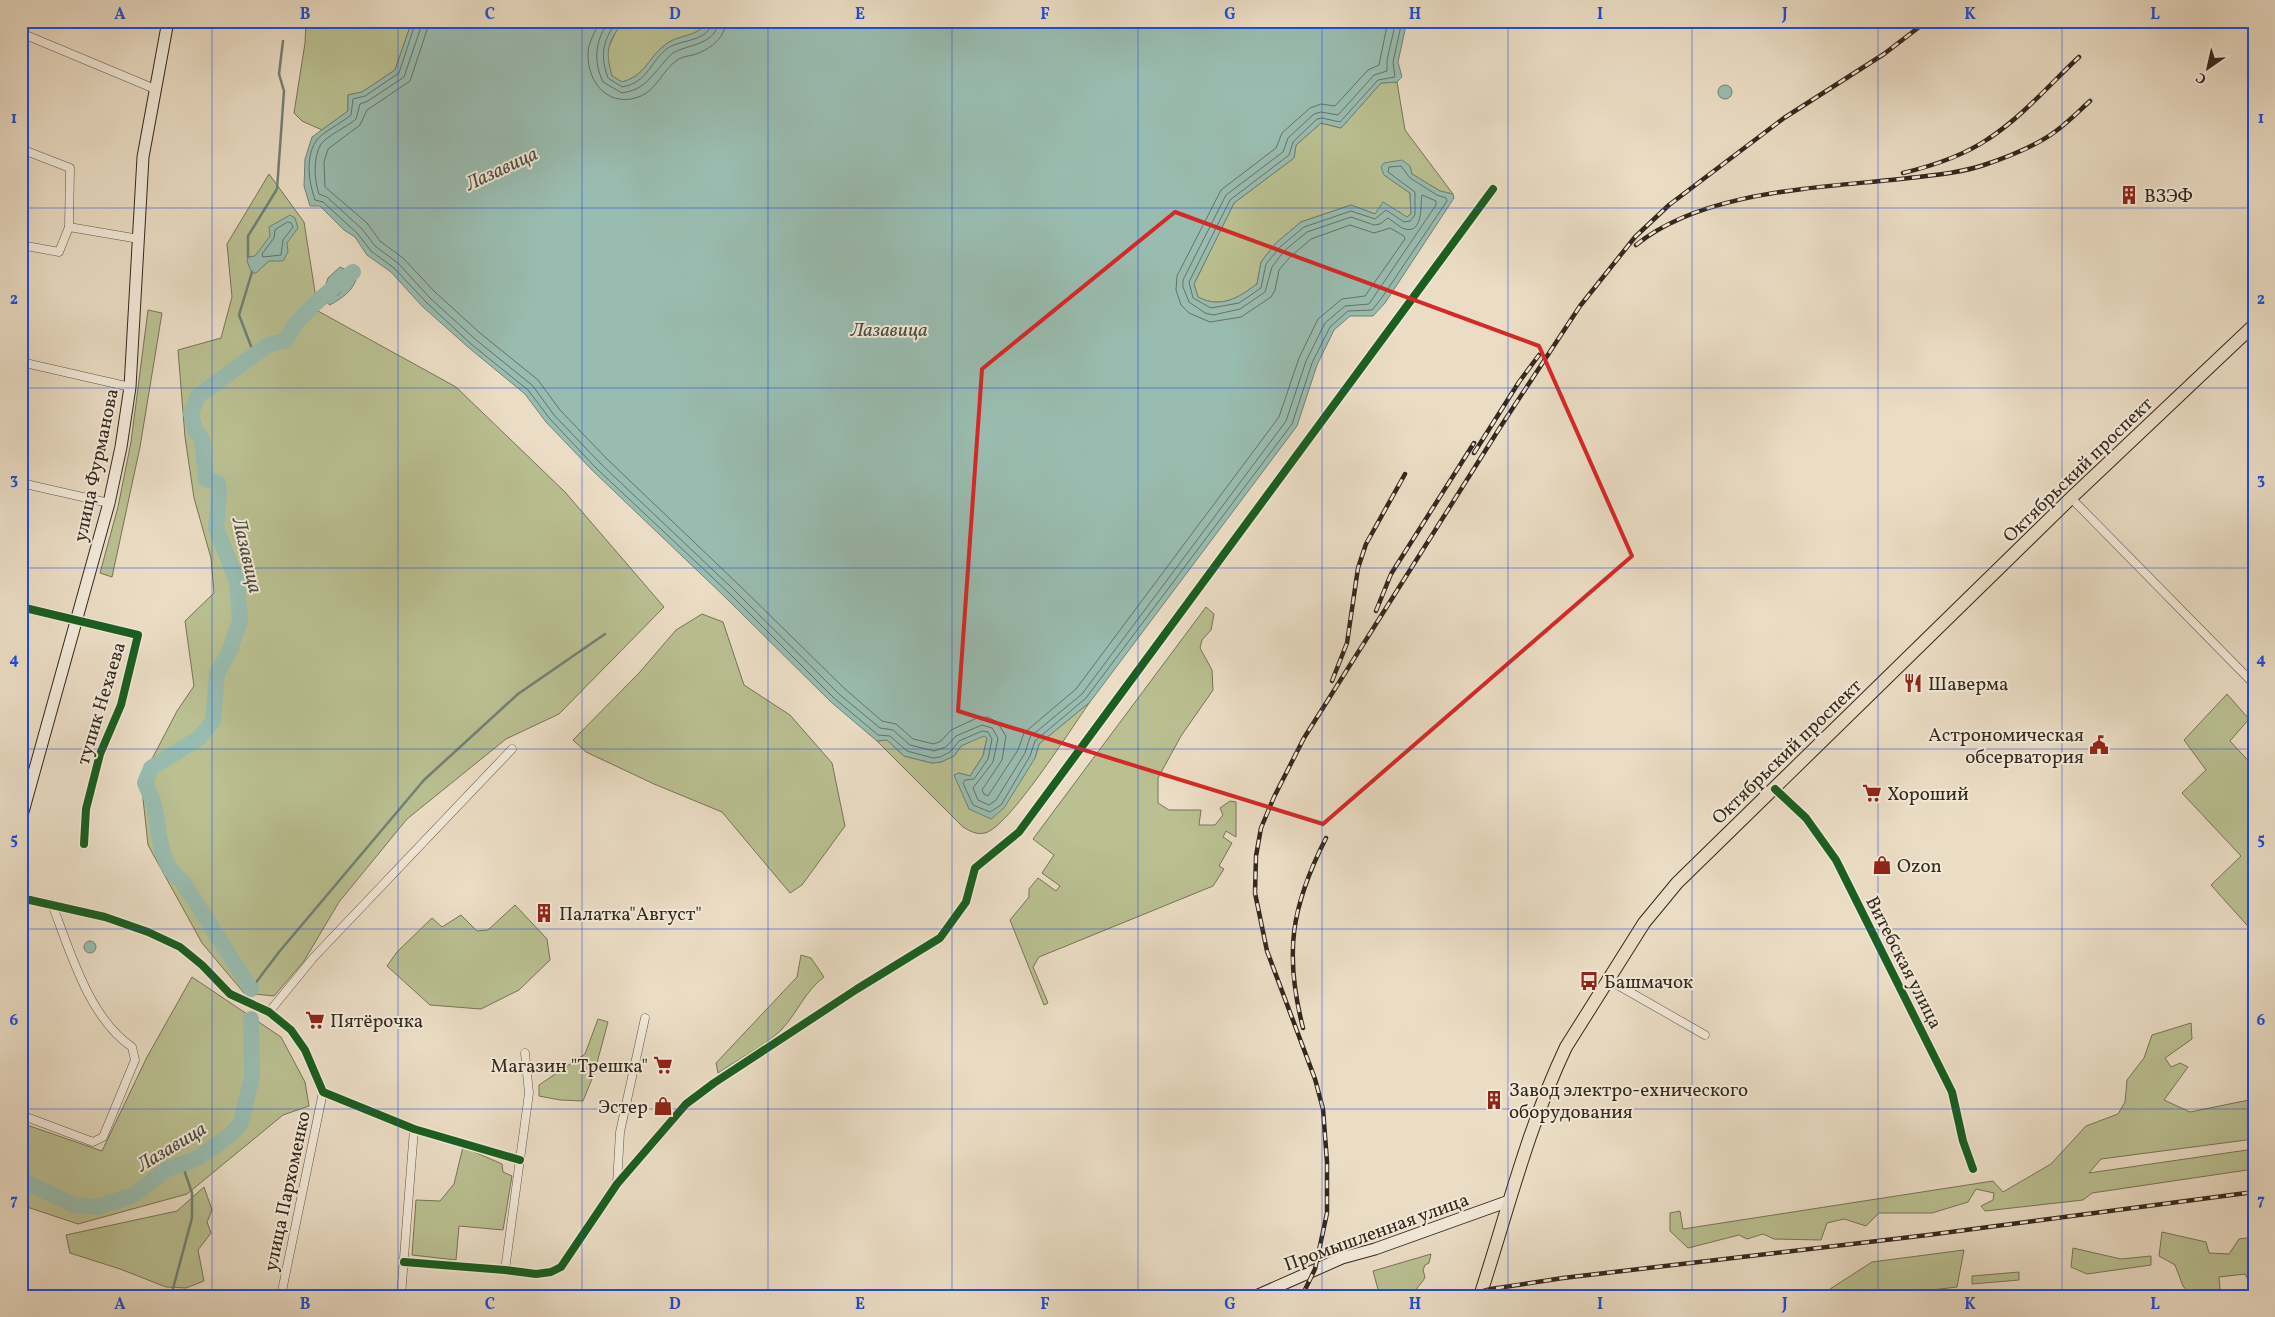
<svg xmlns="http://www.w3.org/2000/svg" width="2275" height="1317" font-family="Vollkorn,serif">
	<rect width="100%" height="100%" fill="#ebddc5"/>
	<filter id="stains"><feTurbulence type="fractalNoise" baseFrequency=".004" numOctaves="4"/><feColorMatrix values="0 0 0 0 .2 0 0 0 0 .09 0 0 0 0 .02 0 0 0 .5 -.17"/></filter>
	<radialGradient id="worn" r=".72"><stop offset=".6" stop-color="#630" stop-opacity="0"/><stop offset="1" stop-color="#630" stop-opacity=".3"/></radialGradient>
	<g fill="#bac092" stroke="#777458">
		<polygon points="306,21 412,21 395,70 362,92 348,95 348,111 322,130 302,121 294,113 305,43"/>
		<path d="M 624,21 L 708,21 C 698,38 678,34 665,45 C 648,58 645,76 622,82 L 612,76 L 606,53 L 616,31 Z"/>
		<path d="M 1397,82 L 1405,130 L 1453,194 L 1440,191 L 1412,174 L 1410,166 L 1384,175 L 1410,193 L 1411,214 L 1406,218 L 1400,212 L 1375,214 L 1351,205 L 1301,222 L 1276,243 L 1261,262 L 1257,284 C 1238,298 1221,309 1198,297 L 1194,284 L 1234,203 L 1294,158 L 1296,145 L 1321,123 L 1341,128 L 1381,83 Z"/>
		<polygon points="269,174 304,222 318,311 456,387 565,492 664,607 559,714 506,739 407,819 339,902 304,961 274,996 244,993 202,943 148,845 141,780 177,711 194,686 185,621 214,593 211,558 194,498 185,437 178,350 221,338 232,297 227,244"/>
		<polygon points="148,310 162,313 140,447 112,577 100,573 118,507 131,442"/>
		<polygon points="1206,607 1214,614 1211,630 1202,640 1200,648 1212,670 1213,690 1181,736 1158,778 1158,803 1169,810 1201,810 1199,825 1215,825 1223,815 1220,808 1230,801 1236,802 1236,837 1226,831 1223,837 1232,843 1219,866 1224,869 1213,886 1039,957 1033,967 1048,1003 1044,1005 1010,920 1029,897 1029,889 1038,878 1056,891 1060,886 1042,873 1054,855 1033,839"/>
		<polygon points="702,614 723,622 744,685 790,715 832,763 845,826 802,885 790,893 722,812 654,784 586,752 573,740 639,673 676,630"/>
		<polygon points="2227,694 2249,719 2230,741 2254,767 2254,933 2211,885 2241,856 2182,793 2206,770 2184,740"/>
		<path d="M 1090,702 C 1072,727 1009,827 985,833 C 976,835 970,831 963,827 L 877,741 L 887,740 L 904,756 L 932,763 L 941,762 L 954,756 L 961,746 L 984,735 L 987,738 L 983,756 L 970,776 L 959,773 L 969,809 L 1035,758 L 1039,744 Z"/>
		<polygon points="515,905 547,939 550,960 519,990 481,1009 430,1005 387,966 397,952 432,918 442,927 461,915 477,931 488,930"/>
		<path d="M 801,955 L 811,958 L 824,977 C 805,991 798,1012 782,1029 C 769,1043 735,1061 718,1073 L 716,1063 L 797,977 Z"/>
		<polygon points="192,977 281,1037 305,1082 309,1106 283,1115 187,1194 78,1224 21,1205 21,1123 102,1151 147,1057"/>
		<polygon points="598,1019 608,1022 594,1074 583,1101 560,1100 539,1096 539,1085 585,1054"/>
		<polygon points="2191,1023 2192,1039 2165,1058 2171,1067 2180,1063 2188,1067 2164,1100 2190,1112 2249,1100 2254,1111 2254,1139 2101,1159 2089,1173 2254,1149 2254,1169 2092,1193 2083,1200 1985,1211 1981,1206 1993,1200 1994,1193 1976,1189 1968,1202 1932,1213 1879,1213 1866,1226 1844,1219 1827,1223 1821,1240 1774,1239 1763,1234 1747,1239 1739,1235 1688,1248 1670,1231 1670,1213 1680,1211 1683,1229 1993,1181 2003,1192 2051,1164 2086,1126 2118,1114 2125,1102 2127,1080 2144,1058 2152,1035"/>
		<polygon points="463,1147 502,1164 503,1172 512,1176 503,1230 459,1226 456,1260 412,1255 416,1200 440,1201 454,1184"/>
		<polygon points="204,1187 212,1210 207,1222 211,1233 198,1250 204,1281 186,1288 166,1287 120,1269 70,1253 66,1235 177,1211"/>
		<polygon points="2162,1232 2206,1242 2209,1253 2229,1254 2239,1239 2254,1237 2254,1284 2251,1285 2245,1274 2219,1277 2220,1289 2191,1295 2183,1286 2175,1265 2159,1256"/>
		<polygon points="2073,1248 2121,1259 2151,1256 2151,1265 2087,1274 2071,1267"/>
		<polygon points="1964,1250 1957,1287 1882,1296 1833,1296 1830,1289 1872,1262"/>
		<path d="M 1431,1254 L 1429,1263 L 1425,1265 L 1423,1270 L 1425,1277 C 1422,1284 1416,1287 1413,1296 L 1379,1293 L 1373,1271 Z"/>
		<polygon points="2019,1272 2019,1280 1972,1284 1972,1276"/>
	</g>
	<g fill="#99bcb0" stroke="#718175">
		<path d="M 412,21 L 624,21 C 607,43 605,50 612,76 L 622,82 C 645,76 648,58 665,45 C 678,34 698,38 708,21 L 1407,21 L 1398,62 L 1402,77 L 1397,82 L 1381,83 L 1341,128 L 1321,123 L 1296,145 L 1294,158 L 1234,203 L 1194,284 L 1198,297 C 1221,309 1238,298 1257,284 L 1261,262 L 1276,243 L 1301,222 L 1351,205 L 1375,214 L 1383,202 L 1407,217 L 1411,214 L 1410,193 L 1384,175 L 1381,167 L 1384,163 L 1402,160 L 1410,166 L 1412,174 L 1440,191 L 1453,194 L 1454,198 L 1385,303 L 1373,316 L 1350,316 L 1334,330 L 1317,365 L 1297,426 L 1090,702 L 1039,744 L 1035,758 L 1004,808 L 991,819 L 969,809 L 954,775 L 959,773 L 970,776 L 983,756 L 987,738 L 984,736 L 961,746 L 954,756 L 941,762 L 932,763 L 904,756 L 887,740 L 877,741 L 831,702 L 725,597 L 593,471 L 546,422 L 525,394 L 468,347 L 422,306 L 391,272 L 367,255 L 355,237 L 344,230 L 320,206 L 310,206 L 304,186 L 305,159 L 312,137 L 348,111 L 348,95 L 362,92 L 395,70 Z"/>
		<circle cx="1725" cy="92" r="7"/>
		<polygon points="290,215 295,218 298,228 287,243 288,252 283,261 269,261 256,273 252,273 247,261 248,257 255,256 270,236 269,227"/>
		<path d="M 340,267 L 357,275 C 355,290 342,298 330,305 L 317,296 L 324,290 L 328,278 Z"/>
		<circle cx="90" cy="947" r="6"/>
	</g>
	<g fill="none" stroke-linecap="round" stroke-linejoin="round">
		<g stroke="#667266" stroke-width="1">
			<path d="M 416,21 L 399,73 L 365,96 L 353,99 L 351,115 C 343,122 321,133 316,141 C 305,158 309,182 315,200 L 323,202 L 358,234 L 371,251 L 394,268 L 426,302 L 471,344 L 528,390 L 550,419 L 596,468 L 729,593 L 834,698 L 878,735 L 890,736 L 907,751 L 933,758 L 940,757 L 950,752 L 959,741 L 982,731 L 988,732 L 992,739 L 988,759 L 974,779 L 965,780 L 963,783 L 973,805 L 990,812 L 1001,805 L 1030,756 L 1035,741 L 1086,698 L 1292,424 L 1312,363 L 1330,327 L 1348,311 L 1372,310 L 1381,299 L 1447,201 L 1446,198 L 1437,195 L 1410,178 L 1401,166 L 1389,167 L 1388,172 L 1415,192 L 1415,215 L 1410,221 L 1404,222 L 1386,210 L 1375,219 L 1351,211 L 1304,227 L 1280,247 L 1266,264 L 1261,288 L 1239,303 L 1211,308 L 1193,298 L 1189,282 L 1230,200 L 1289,155 L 1293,142 L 1317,119 L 1322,118 L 1340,122 L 1378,80 L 1395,77 L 1393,62 L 1402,21"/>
			<path d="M 423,21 L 404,77 L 368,101 L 360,104 L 356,119 C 347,127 328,135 321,144 C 313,157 314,180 319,194 L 327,197 L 362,229 L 375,246 L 398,263 L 430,298 L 475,339 L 533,386 L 554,415 L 601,464 L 733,589 L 839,694 L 880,728 L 893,730 L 910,745 L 934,751 L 946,747 L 956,736 L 982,725 L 992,728 L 998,738 L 993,762 L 973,788 L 978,800 L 989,805 L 996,800 L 1025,753 L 1030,737 L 1082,694 L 1286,421 L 1306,361 L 1325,323 L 1345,306 L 1369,304 L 1436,205 L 1436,201 L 1422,195 C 1420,205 1424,237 1402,228 C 1397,225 1393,221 1388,218 L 1380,224 L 1374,225 L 1351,217 L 1307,232 L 1284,251 L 1272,267 L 1265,292 L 1240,309 L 1213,315 L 1205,313 L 1189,302 L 1183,287 L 1183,280 L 1226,195 L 1283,152 L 1288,138 L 1314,114 L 1321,112 L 1338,115 L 1374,75 L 1387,71 L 1387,60 L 1396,21"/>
			<polyline points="430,21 410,81 367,110 360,125 328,149 324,162 325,187 367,223 380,241 403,258 435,292 480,333 538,380 560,410 606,458 738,584 844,688 882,721 896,724 913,739 934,744 941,741 951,730 977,718 988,717 997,722 1006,736 1002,760 982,790 984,794 988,796 1018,750 1024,733 1076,689 1279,417 1299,358 1318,319 1342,299 1365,296 1405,239 1404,236 1390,228 1374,233 1350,225 1311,239 1290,257 1279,270 1275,290 1271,297 1241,317 1210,322 1189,313 1181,305 1176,290 1177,276 1221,190 1276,148 1282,133 1310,108 1321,104 1335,106 1368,70 1379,65 1388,21"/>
			<path d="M 600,21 C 596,30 588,43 588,53 C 587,84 610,109 641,96 C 656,90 663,70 676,61 C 680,57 688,56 693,55 C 709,50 725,39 726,21"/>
			<path d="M 609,21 C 595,40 593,61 603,82 L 622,93 C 644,90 651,77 665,61 C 667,59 670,55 673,53 C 688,44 717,45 718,21"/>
			<path d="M 617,21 C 602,42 600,55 608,78 L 622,87 C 649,82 649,62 668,48 C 681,39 710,42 712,21"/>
			<polygon points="288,222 291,223 293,227 283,240 281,255 263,257 262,254 274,238 275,230"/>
			<polygon points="342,273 350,277 351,280 339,294 329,299 326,295 332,281"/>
		</g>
		<g stroke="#718175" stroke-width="2.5">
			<polyline points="248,257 248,236 277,189 284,91 279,74 283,41"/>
			<polyline points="252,272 239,315 254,354"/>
			<polyline points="251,989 279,952 424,780 518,694 605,634"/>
			<polyline points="171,1296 192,1218 192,1193 182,1164"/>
		</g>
		<g stroke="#99bcb0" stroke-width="16">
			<path d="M 251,989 L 182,881 C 158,865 160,831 154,805 C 152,798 148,790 145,783 L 151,768 L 199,738 L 213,721 L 217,673 L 230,650 L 240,621 L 237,581 L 216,528 L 219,493 L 218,483 L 206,479 L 202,439 L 195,430 L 191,413 L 198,396 L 268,345 L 286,340 C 298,314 331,290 353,272"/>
			<polyline points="21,1180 74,1205 97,1207 132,1196 167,1169 196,1159 228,1137 241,1123 252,1076 251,1019"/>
		</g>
		<g stroke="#625547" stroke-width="9">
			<g id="minor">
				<polyline points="21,33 155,89"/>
				<polyline points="21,149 70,168 69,227 59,252 21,245"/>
				<polyline points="69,227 139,239"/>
				<polyline points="21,362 130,387"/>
				<polyline points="21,483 109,503"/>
				<polyline points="2071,498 2254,684"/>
				<polyline points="21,607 138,635 121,705 100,754 86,809 84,844"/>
				<polyline points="1775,789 1806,818 1836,860 1952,1092 1963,1141 1973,1169"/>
				<polyline points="21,898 105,917 148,932 180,947 202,965 230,994 269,1012 291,1030 305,1050 323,1092 414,1129 520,1160"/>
				<polyline points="1607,979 1705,1035"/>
				<polyline points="269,1012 314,957 512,749"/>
				<path d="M 21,1115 L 93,1142 L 103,1137 L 135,1060 L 132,1047 C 89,1018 70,951 52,904"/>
				<polyline points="617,1184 620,1132 645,1018"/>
				<polyline points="404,1262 505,1270 536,1274 551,1272 561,1267 617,1184 686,1104 714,1083 857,989 940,938 966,902 975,868 1019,832 1493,189"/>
				<polyline points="505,1270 529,1093 525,1053"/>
				<polyline points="281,1296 323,1092"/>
				<polyline points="401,1296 414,1129"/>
			</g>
		</g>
		<g stroke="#34281d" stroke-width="13">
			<g id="secondary">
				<polyline points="21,819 109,503 121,447 130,387 143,157 168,21"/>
				<polyline points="1256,1296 1342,1258 1375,1249 1509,1201"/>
			</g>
		</g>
		<g stroke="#34281d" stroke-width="14">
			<path id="primary" d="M 1480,1296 C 1507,1213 1528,1127 1566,1047 L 1644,923 L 1677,883 L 2071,498 L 2254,325"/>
		</g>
		<use href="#minor" stroke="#f2e9d9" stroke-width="8"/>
		<use href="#secondary" stroke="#f2e9d9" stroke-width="11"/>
		<use href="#primary" stroke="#ebddc5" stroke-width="12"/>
		<g stroke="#34281d" stroke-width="4.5">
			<g id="rail">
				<path d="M 1903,173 C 1932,166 1963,156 1988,139 C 2022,117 2050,84 2079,57"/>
				<path d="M 1636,245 C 1705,189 1824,188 1909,178 C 1934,175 1960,173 1984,165 C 2008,157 2036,146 2056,131 C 2068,122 2079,111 2090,101"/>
				<polyline points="1474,453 1519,382 1539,355"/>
				<polyline points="1376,611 1391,574 1474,443"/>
				<polyline points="1332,681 1347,643 1358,568 1366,544 1405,474"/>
				<path d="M 1303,1028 C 1284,953 1291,907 1326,838"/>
				<polyline points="1302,1296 1315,1269 1327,1213 1327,1162 1323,1109 1315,1079 1267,951 1255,893 1256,856 1261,828 1274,797 1304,738 1499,429 1580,306 1635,237 1669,205 1784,118 1884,54 1927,21"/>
				<polyline points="1465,1296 1491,1289 1563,1278 1928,1235 2254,1192"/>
			</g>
		</g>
		<use href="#rail" stroke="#f2e9d9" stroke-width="2.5" stroke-dasharray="8" stroke-linecap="butt"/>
		<g stroke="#f2e9d9" stroke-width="11">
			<g id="cycleway">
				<polyline points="21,607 138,635 121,705 100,754 86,809 84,844"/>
				<polyline points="1775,789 1806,818 1836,860 1952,1092 1963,1141 1973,1169"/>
				<polyline points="21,898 105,917 148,932 180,947 202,965 230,994 269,1012 291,1030 305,1050 323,1092 414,1129 520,1160"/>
				<polyline points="404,1262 505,1270 536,1274 551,1272 561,1267 617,1184 686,1104 714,1083 857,989 940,938 966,902 975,868 1019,832 1493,189"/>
			</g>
		</g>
		<use href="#cycleway" stroke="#1b5e20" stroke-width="8"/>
	</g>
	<path fill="none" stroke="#d62828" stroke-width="4" stroke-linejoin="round" d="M 1175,212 L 1539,346 L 1632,556 L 1323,824 L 958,711 L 982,369 Z"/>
	<path fill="none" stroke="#1d4ed8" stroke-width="1" stroke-opacity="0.55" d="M 212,21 L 212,1296M 398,21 L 398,1296M 582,21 L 582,1296M 768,21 L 768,1296M 952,21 L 952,1296M 1138,21 L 1138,1296M 1322,21 L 1322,1296M 1508,21 L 1508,1296M 1692,21 L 1692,1296M 1878,21 L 1878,1296M 2062,21 L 2062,1296M 21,208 L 2254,208M 21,388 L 2254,388M 21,568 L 2254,568M 21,749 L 2254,749M 21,929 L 2254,929M 21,1109 L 2254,1109"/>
	<defs>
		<g id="building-bare" transform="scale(1.5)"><path d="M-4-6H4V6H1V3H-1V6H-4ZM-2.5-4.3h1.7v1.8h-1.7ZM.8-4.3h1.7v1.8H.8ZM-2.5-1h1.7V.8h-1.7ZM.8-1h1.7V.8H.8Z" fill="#8f2418" stroke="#f2e9d9" stroke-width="2.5" paint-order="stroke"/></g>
		<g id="restaurant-bare" transform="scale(1.5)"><path d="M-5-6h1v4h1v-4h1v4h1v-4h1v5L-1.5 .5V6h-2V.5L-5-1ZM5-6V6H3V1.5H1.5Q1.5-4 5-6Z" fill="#8f2418" stroke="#f2e9d9" stroke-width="2.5" paint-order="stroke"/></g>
		<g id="civic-bare" transform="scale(1.5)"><path d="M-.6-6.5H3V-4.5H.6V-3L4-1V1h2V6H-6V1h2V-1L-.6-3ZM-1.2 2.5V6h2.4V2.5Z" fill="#8f2418" stroke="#f2e9d9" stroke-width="2.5" paint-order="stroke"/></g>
		<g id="supermarket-bare" transform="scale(1.5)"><path d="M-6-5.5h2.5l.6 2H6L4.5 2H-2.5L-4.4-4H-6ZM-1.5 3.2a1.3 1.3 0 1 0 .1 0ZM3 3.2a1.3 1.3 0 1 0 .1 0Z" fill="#8f2418" stroke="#f2e9d9" stroke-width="2.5" paint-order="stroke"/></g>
		<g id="shop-bare" transform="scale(1.5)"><path d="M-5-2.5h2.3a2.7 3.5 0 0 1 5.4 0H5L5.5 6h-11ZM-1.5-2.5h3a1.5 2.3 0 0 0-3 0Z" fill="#8f2418" stroke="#f2e9d9" stroke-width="2.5" paint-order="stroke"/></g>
		<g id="bus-bare" transform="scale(1.5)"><path d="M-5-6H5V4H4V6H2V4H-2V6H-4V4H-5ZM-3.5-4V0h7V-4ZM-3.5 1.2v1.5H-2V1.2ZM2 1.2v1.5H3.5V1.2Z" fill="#8f2418" stroke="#f2e9d9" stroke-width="2.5" paint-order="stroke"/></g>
	</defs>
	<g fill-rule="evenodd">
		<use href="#building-bare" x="2129" y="195"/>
		<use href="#restaurant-bare" x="1913" y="683"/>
		<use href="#civic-bare" x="2099" y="745"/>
		<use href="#supermarket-bare" x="1872" y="793"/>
		<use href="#shop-bare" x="1882" y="865"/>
		<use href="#building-bare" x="544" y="913"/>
		<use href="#bus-bare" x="1589" y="981"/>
		<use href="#supermarket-bare" x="315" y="1020"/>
		<use href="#supermarket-bare" x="663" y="1065"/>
		<use href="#building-bare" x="1494" y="1100"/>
		<use href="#shop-bare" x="663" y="1106"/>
	</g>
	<g text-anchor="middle" stroke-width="4" stroke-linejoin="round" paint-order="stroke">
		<g font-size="19" fill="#34281d" stroke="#f2e9d9" text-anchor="start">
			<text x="2144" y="202">ВЗЭФ</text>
			<text x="1928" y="690">Шаверма</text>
			<text x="2084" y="741" text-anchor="end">Aстрономическая<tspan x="2084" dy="22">обсерватория</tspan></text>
			<text x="1887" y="800">Хороший</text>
			<text x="1897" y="872">Ozon</text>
			<text x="559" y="920">Палатка"Август"</text>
			<text x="1604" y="988">Башмачок</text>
			<text x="330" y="1027">Пятёрочка</text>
			<text x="648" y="1072" text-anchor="end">Магазин "Трешка"</text>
			<text x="1509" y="1096">Завод электро-ехнического<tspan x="1509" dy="22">оборудования</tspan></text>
			<text x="648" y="1113" text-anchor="end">Эстер</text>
		</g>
		<g font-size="19" fill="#34281d" stroke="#f2e9d9">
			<text transform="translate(95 465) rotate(-78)" y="7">улица Фурманова</text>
			<text transform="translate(2077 469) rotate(-44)" y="7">Октябрьский проспект</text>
			<text transform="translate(100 703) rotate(-73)" y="7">тупик Нехаева</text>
			<text transform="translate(1786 751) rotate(-44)" y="7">Октябрьский проспект</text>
			<text transform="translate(1905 962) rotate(63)" y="7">Витебская улица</text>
			<text transform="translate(286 1191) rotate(-78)" y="7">улица Пархоменко</text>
			<text transform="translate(1376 1231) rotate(-20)" y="7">Промышленная улица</text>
		</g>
		<g font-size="20" font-style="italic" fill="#4d4d42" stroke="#f2e9d9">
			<text transform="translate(501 168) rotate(-25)" y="7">Лазавица</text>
			<text x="889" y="336">Лазавица</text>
			<text transform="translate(248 555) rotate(77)" y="7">Лазавица</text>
			<text transform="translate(171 1146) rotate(-31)" y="7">Лазавица</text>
		</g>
	</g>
	<rect width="2275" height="1317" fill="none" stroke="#ebddc5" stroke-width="55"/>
	<g transform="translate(2208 68) rotate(214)" stroke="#f2e9d9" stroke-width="4" paint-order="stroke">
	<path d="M0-4L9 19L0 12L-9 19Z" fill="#34281d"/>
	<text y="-8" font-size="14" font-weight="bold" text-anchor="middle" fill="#34281d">С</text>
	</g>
	<rect x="28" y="28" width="2220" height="1262" fill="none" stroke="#1d4ed8" stroke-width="2"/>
	<g font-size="16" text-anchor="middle" font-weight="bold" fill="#1d4ed8">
		<text x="120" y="19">A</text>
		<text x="305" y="19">B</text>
		<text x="490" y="19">C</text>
		<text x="675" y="19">D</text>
		<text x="860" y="19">E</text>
		<text x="1045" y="19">F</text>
		<text x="1230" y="19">G</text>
		<text x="1415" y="19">H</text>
		<text x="1600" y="19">I</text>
		<text x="1785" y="19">J</text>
		<text x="1970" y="19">K</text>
		<text x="2155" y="19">L</text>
		<text x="14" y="123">1</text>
		<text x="2261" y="123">1</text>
		<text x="14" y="304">2</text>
		<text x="2261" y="304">2</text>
		<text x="14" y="484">3</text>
		<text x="2261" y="484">3</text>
		<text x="14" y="664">4</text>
		<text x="2261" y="664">4</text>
		<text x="14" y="844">5</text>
		<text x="2261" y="844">5</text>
		<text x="14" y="1025">6</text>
		<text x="2261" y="1025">6</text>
		<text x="14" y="1205">7</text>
		<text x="2261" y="1205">7</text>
		<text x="120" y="1309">A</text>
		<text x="305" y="1309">B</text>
		<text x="490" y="1309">C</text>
		<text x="675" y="1309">D</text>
		<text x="860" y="1309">E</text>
		<text x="1045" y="1309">F</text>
		<text x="1230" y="1309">G</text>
		<text x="1415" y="1309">H</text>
		<text x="1600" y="1309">I</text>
		<text x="1785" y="1309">J</text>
		<text x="1970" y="1309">K</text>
		<text x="2155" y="1309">L</text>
	</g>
	<rect width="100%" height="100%" filter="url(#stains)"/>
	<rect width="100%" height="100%" fill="url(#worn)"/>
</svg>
